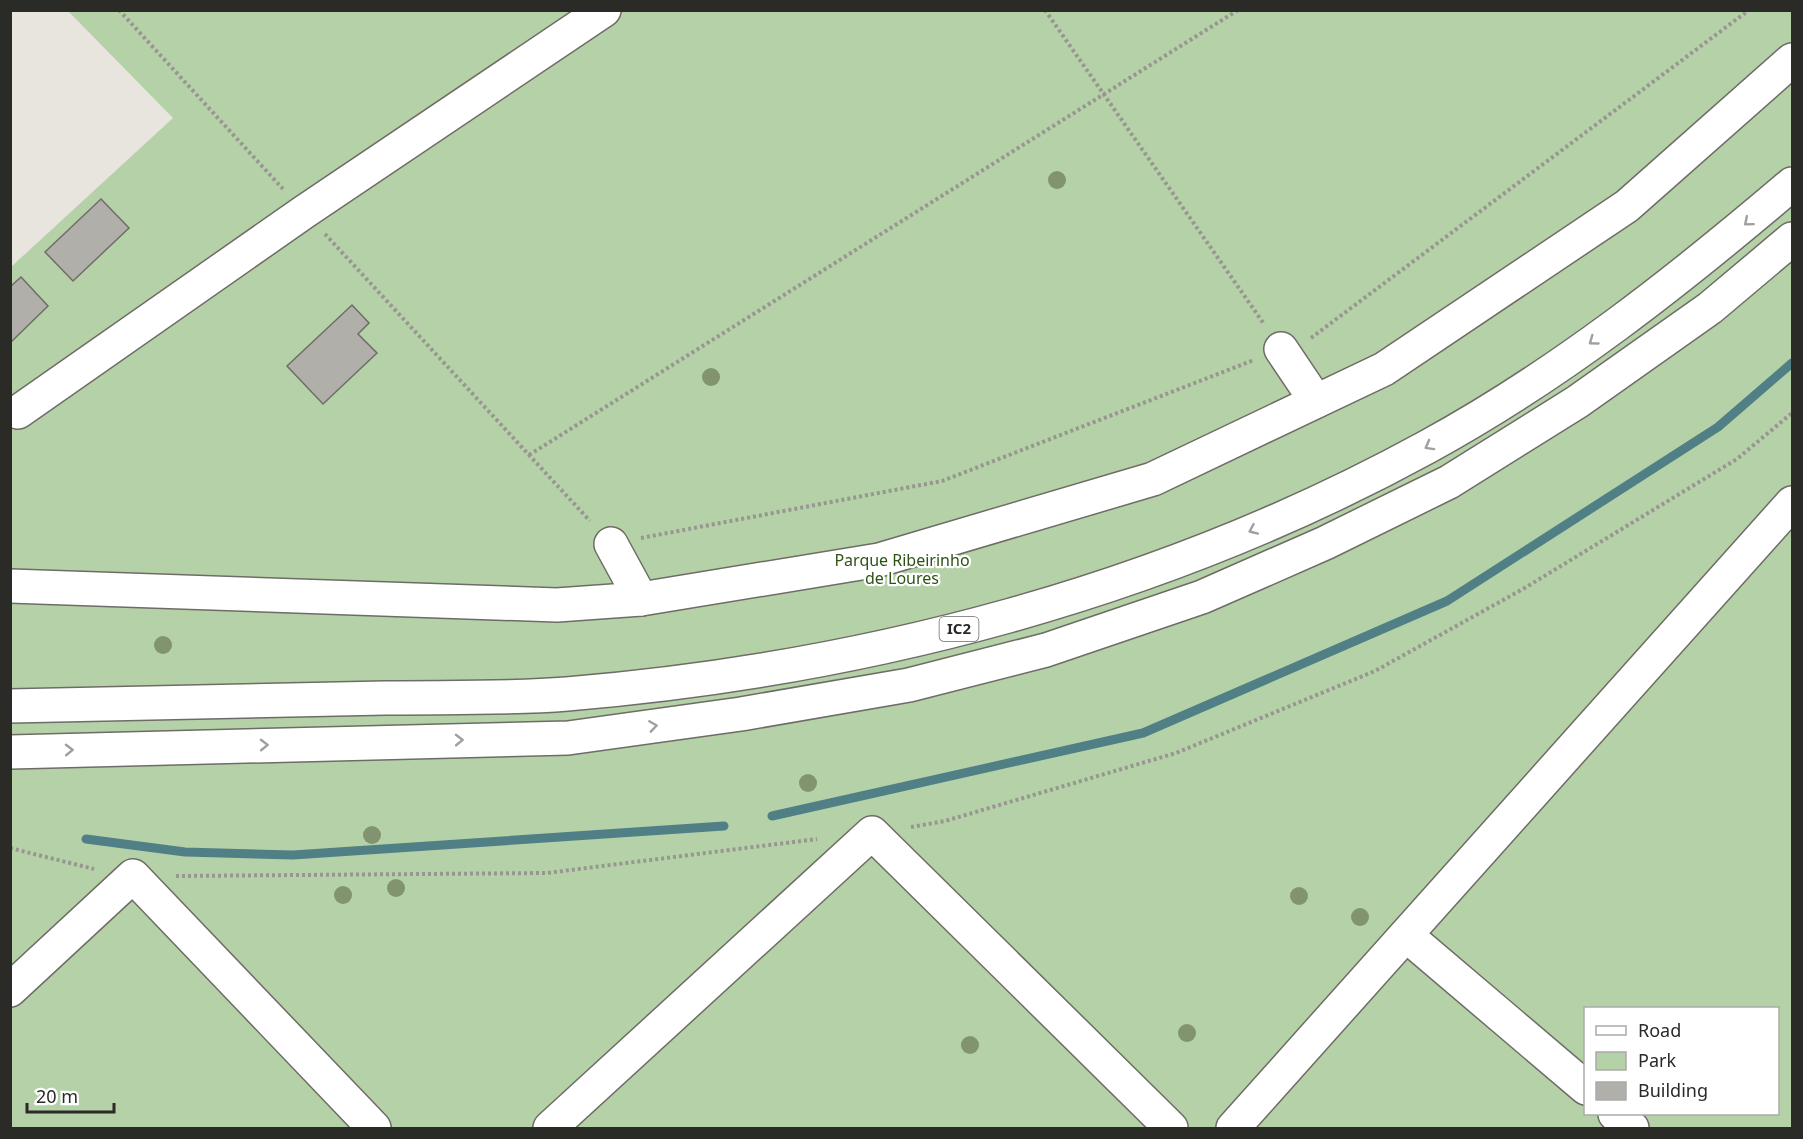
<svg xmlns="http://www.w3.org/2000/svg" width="1803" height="1139" font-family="'Noto Sans',sans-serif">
	<rect width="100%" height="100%" fill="#e8e5df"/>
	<path fill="#b5d1a7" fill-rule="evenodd" d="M 68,11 L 1792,11 L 1792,1128 L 11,1128 L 11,267 L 173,118 ZM 1586,1008 L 1778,1008 L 1778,1114 L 1586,1114 Z"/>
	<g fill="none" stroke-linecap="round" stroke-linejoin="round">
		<g stroke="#508086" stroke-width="9">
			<polyline points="772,816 1143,733 1447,601 1718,427 1792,363"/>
			<polyline points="86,839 185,852 293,855 724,826"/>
		</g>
	</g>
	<g fill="#b1afa9" stroke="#706d68" stroke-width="1.5">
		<polygon points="101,199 129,228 73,281 45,252"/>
		<polygon points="21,277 48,306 10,343 10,287"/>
		<polygon points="352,305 369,323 358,334 377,353 323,404 287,366"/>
	</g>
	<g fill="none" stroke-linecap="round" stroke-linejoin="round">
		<g stroke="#6e6c66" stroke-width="36">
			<g id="minor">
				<polyline points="1281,349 1316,401"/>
				<polyline points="18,412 304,212 604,10"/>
				<polyline points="611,544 641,599"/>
				<polyline points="10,586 557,605 641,599 879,560 1153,479 1384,369 1627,206 1792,60"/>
				<polyline points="1406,935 1586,1088"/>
				<polyline points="10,990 133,876 374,1128"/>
				<polyline points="1615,1114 1632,1128"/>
				<polyline points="550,1128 872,833 1171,1128"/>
				<polyline points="1233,1128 1792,503"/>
			</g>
		</g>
		<g stroke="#6e6c66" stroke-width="36">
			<g id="highway">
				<path d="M 10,706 C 135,704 260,701 385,698 C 445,697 507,699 567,694 C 866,669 1162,592 1427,447 C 1559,375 1678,281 1792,184"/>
				<polyline points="10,752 568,738 741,714 909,685 1046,650 1202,597 1325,543 1449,482 1577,402 1710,308 1792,239"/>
			</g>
		</g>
		<g stroke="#989691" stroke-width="4" stroke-dasharray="3 3" stroke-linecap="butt">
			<polyline points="119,10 283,189"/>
			<polyline points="1045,10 1264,324"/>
			<polyline points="325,234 590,521"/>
			<polyline points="1311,338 1749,10"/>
			<polyline points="529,455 1238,10"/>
			<polyline points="641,538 942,481 1254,360"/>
			<polyline points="911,827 945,821 1176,753 1375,671 1523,589 1737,459 1792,413"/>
			<polyline points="10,848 94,869"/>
			<polyline points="176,876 547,873 817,839"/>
		</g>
		<use href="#minor" stroke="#fff" stroke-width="33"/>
		<use href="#highway" stroke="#fff" stroke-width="33"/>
	</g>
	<g fill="#81946f">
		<circle cx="1057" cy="180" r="9"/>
		<circle cx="711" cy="377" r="9"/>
		<circle cx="163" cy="645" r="9"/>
		<circle cx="808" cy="783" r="9"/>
		<circle cx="372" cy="835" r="9"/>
		<circle cx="396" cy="888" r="9"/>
		<circle cx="343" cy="895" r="9"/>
		<circle cx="1299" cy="896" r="9"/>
		<circle cx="1360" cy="917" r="9"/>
		<circle cx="1187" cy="1033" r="9"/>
		<circle cx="970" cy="1045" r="9"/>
	</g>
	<defs><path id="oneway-chevron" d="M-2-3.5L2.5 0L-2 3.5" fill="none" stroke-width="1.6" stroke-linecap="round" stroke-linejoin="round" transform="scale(1.5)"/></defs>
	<g stroke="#9f9f9e">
		<use href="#oneway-chevron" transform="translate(1748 222) rotate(140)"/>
		<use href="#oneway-chevron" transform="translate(1593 341) rotate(144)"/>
		<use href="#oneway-chevron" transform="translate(1429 446) rotate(151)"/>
		<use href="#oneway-chevron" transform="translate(1253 530) rotate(156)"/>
		<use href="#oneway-chevron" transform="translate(653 726) rotate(-8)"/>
		<use href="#oneway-chevron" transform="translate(459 740) rotate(-1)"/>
		<use href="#oneway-chevron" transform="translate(264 745) rotate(-1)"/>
		<use href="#oneway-chevron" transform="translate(69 750) rotate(-1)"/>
	</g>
	<g text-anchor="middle" stroke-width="4.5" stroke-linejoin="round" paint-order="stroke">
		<rect fill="#fff" stroke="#6a6a68" stroke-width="1.5" x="939.5" y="617" width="39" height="24" rx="4.5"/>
		<g font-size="15" font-weight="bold" fill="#2a2a27">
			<text x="959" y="634">IC2</text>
		</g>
		<g font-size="16" fill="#2d5213" stroke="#fff">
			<text x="902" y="566">Parque Ribeirinho<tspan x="902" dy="18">de Loures</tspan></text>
		</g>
	</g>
	<rect width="1803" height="1139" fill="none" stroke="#2a2a27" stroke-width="24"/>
	<rect x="1584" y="1007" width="195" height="108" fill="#ffffff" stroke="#aaaaa9" stroke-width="1.5"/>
	<rect x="1596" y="1026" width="30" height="9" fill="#ffffff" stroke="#aaaaa9" stroke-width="1.5"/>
	<text x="1638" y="1037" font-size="18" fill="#2a2a27">Road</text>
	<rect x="1596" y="1052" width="30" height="18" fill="#b5d1a7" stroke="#aaaaa9" stroke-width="1.5"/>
	<text x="1638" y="1067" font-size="18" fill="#2a2a27">Park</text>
	<rect x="1596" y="1082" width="30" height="18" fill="#b1afa9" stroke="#aaaaa9" stroke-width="1.5"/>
	<text x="1638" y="1097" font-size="18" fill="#2a2a27">Building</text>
	<path d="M27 1103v9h87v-9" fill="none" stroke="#2a2a27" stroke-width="3"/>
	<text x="36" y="1103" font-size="18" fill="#2a2a27" stroke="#ffffff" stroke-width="4.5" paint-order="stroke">20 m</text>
</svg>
